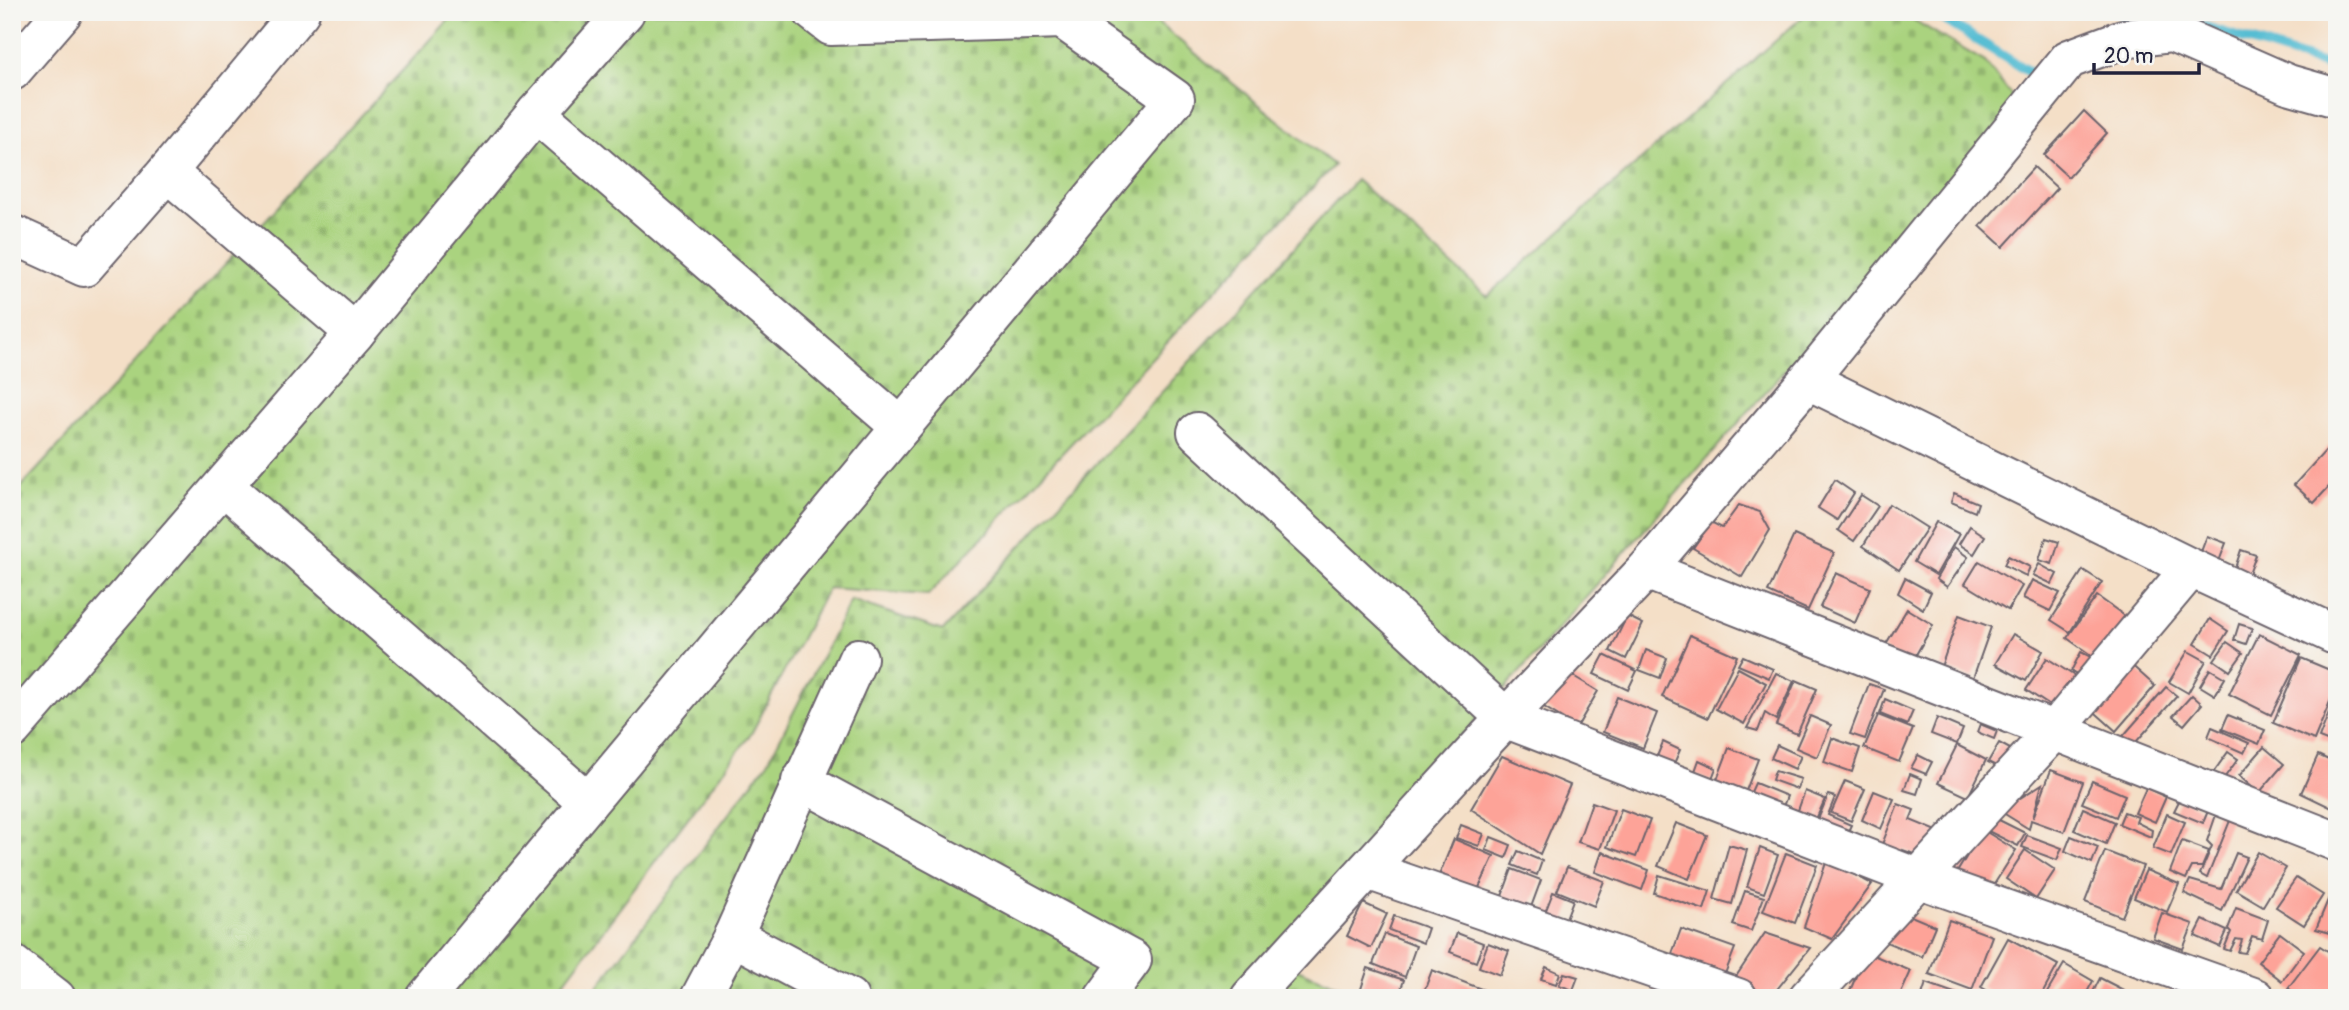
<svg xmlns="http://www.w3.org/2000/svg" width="2349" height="1010" font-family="Pangolin,sans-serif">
	<defs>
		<pattern id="cemetery-stones" width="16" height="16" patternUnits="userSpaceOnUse" patternTransform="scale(1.75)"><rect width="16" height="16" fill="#aad37f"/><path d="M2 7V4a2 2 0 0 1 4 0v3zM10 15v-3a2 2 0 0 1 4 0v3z" fill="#92b56f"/></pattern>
	</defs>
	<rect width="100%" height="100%" fill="#f6f6f2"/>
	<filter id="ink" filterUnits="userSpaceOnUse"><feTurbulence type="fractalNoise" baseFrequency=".0143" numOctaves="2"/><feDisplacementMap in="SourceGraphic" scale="14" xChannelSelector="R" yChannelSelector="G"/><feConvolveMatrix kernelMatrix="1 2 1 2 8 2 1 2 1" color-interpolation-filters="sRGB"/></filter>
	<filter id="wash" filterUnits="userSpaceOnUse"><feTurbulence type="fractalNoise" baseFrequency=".00686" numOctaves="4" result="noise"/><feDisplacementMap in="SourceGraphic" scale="28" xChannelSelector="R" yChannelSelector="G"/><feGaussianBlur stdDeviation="1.57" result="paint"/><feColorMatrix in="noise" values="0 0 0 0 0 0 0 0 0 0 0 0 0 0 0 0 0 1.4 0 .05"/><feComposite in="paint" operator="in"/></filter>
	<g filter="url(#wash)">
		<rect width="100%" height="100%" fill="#f4dfc7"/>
		<g fill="url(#cemetery-stones)" stroke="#667a5d" stroke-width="2">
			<polygon points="456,12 1144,12 1334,165 928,595 828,588 751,734 552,998 12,998 12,497"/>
			<polygon points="1808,12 1900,12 1985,62 2018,104 1269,958 1370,998 589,998 768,762 851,600 943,631 1356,180 1487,296"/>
		</g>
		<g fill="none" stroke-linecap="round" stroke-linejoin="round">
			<g stroke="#56bdd3" stroke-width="10">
				<polyline points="1932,12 2037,77 2043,74"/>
				<polyline points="2196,24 2337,68"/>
				<polyline points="2119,26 2140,12"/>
			</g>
		</g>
		<g id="blocks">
			<g fill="#fda398">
				<polygon points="2084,111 2107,133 2068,177 2044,155"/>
				<polygon points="2034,167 2057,188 2003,247 1980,226"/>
				<polygon points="2337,438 2337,478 2314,503 2294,485"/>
				<polygon points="1835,480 1854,493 1837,520 1818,508"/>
				<polygon points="1954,493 1978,503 1975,512 1951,502"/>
				<polygon points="1861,495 1878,506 1854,541 1838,530"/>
				<polygon points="1889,504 1927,528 1899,570 1863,546"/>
				<polygon points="1739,505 1760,512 1770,530 1742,577 1693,548 1711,522 1722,528"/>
				<polygon points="1936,522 1959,534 1936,575 1914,562"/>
				<polygon points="1970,526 1985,536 1974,554 1959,544"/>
				<polygon points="1794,535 1834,553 1808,610 1768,592"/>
				<polygon points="2207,536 2226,543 2218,564 2199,557"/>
				<polygon points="2046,538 2059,542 2052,564 2039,560"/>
				<polygon points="1954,547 1968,557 1947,587 1936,579"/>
				<polygon points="2241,550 2256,555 2248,577 2234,571"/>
				<polygon points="2008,556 2030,567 2026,576 2004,565"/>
				<polygon points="1979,561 2022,586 2008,610 1965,584"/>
				<polygon points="2039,564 2057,574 2052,584 2033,575"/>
				<polygon points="2083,570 2102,582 2070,632 2051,620"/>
				<polygon points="1836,573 1870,588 1855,623 1820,607"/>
				<polygon points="1905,578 1931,592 1923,609 1898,593"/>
				<polygon points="2032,580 2060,593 2050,611 2023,598"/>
				<polygon points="2097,596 2129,619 2098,660 2067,638"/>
				<polygon points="1907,609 1933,625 1910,665 1883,649"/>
				<polygon points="1959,615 1991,627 1973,678 1941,667"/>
				<polygon points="1627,616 1643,624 1626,659 1610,651"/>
				<polygon points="2210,619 2228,631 2213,655 2195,644"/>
				<polygon points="2239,624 2252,628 2246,644 2234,640"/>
				<polygon points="2013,634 2043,651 2026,681 1995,664"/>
				<polygon points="2259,634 2301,655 2271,715 2229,694"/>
				<polygon points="1690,635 1737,656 1708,718 1662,697"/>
				<polygon points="2227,642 2243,653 2230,671 2214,660"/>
				<polygon points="1646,650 1667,658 1660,678 1639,670"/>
				<polygon points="2188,651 2206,661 2188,693 2169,682"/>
				<polygon points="2081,652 2099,661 2088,680 2071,671"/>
				<polygon points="1604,655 1637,671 1628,690 1594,674"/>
				<polygon points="1743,656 1773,669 1769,678 1738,665"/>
				<polygon points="2047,658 2082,681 2061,713 2026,690"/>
				<polygon points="2301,658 2337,673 2337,685 2314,740 2273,723"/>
				<polygon points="2127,661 2155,686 2116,731 2088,706"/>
				<polygon points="1560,668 1598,691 1577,727 1539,704"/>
				<polygon points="1738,668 1766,683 1744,724 1716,709"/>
				<polygon points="2210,669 2225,678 2215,695 2200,686"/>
				<polygon points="1776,673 1794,681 1776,720 1765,713 1758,731 1747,728"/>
				<polygon points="1796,680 1817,689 1797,734 1776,725"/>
				<polygon points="1869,684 1884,689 1865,739 1850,734"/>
				<polygon points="2166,687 2177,696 2127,752 2117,743"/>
				<polygon points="2337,692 2337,745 2319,738"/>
				<polygon points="2192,695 2202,704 2184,725 2173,716"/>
				<polygon points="1617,697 1657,713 1643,748 1603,732"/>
				<polygon points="1885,699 1913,711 1907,725 1880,714"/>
				<polygon points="1878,715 1913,729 1899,762 1864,748"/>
				<polygon points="2228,715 2265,730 2259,744 2222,729"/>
				<polygon points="1810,716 1831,725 1817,757 1796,748"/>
				<polygon points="1937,718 1963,729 1957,744 1931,734"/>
				<polygon points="1980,724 1997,731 1994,739 1977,732"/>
				<polygon points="2212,727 2249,743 2244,753 2208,737"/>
				<polygon points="1832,738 1860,748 1852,772 1824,762"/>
				<polygon points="1663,742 1680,750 1669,775 1652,768"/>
				<polygon points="1999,743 2010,749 2000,768 1988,762"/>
				<polygon points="1777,745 1801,756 1795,769 1771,758"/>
				<polygon points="1957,745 1986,760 1968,797 1938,783"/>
				<polygon points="2264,747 2284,764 2259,793 2239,776"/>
				<polygon points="1729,748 1758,759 1744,796 1715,785"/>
				<polygon points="2228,752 2238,759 2216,789 2207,781"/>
				<polygon points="1918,755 1932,762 1926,774 1911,768"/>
				<polygon points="2318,755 2337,764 2337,803 2334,809 2301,793"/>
				<polygon points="1502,756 1570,785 1540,854 1471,809"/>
				<polygon points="1699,760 1716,768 1711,781 1694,774"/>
				<polygon points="2051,770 2083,782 2064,832 2031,820 2029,829 2000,811 2042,784 2033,818"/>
				<polygon points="1775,771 1801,779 1797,789 1772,780"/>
				<polygon points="1910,774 1922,779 1917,794 1904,790"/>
				<polygon points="1845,781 1865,789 1851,821 1831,813"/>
				<polygon points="2092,781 2125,795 2116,817 2082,803"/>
				<polygon points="1755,783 1787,796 1779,817 1746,803"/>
				<polygon points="2146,788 2166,797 2155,822 2135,813"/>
				<polygon points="1805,791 1825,799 1814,824 1796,816"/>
				<polygon points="1874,791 1894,799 1881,829 1862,820"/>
				<polygon points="1828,795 1835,797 1828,815 1851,825 1841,846 1812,834"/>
				<polygon points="2180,799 2208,811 2203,823 2174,811"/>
				<polygon points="1592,802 1614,810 1600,849 1578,842"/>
				<polygon points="1898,804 1914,810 1910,820 1937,831 1925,858 1903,850 1897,867 1877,857"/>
				<polygon points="2083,808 2115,822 2106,844 2074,830"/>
				<polygon points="1621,809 1650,820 1636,857 1607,847"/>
				<polygon points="2124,812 2138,817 2136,822 2152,830 2151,837 2119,824"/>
				<polygon points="2217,812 2231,818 2207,878 2200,874 2212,846 2207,841"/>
				<polygon points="2167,814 2185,822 2171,855 2153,848"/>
				<polygon points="1995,818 2025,833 2018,846 1988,831"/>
				<polygon points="1676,823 1707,835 1689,879 1658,866"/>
				<polygon points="1461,825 1484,834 1479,846 1456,838"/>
				<polygon points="1983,830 2016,850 1986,897 1954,877"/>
				<polygon points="2027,835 2062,848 2057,860 2022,847"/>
				<polygon points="2071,836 2098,847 2092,863 2065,851"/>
				<polygon points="1491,837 1511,845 1506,858 1486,850"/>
				<polygon points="1454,839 1494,856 1476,894 1440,873"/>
				<polygon points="2182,841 2209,851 2202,867 2192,867 2186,879 2170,872"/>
				<polygon points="1729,845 1747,850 1732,904 1714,899"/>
				<polygon points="1760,848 1778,855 1764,893 1747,887"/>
				<polygon points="2025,850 2055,870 2036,899 2006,879"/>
				<polygon points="1518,851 1542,861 1537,875 1512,865"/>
				<polygon points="2105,851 2143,866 2122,917 2085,902"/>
				<polygon points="1602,852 1649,870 1642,890 1595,872"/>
				<polygon points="2258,852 2286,868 2263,906 2236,890"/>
				<polygon points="1786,853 1817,865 1795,923 1763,911"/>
				<polygon points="2236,853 2247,857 2222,911 2184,893 2190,880 2221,889"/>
				<polygon points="1827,860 1872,884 1832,939 1804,927"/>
				<polygon points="1567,867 1604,881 1594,906 1557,891"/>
				<polygon points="1512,869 1541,880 1527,918 1498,907"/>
				<polygon points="2146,870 2179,884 2167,912 2134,898"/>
				<polygon points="1659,875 1710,891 1704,910 1654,893"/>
				<polygon points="2296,878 2323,895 2304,925 2276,907"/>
				<polygon points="2337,878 2337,935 2316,929"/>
				<polygon points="1745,891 1764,897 1751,931 1733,925"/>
				<polygon points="1553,892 1573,900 1563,926 1543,918"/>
				<polygon points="1363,903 1387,914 1371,948 1347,936"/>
				<polygon points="2236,908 2268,920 2262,939 2252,936 2245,953 2238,952 2242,940 2236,939 2230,951 2224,949 2231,932 2228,929"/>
				<polygon points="1899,911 1935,926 1922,957 1886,942"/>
				<polygon points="2162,913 2193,924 2183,949 2153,938"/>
				<polygon points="1394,916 1428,928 1423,943 1389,930"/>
				<polygon points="1949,920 1992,936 1972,990 1929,974"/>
				<polygon points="2203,920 2227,931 2220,947 2195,936"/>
				<polygon points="1681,929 1735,948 1721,984 1668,965"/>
				<polygon points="1457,933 1483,943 1476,962 1450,952"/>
				<polygon points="1765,933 1810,948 1770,998 1762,998 1731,984"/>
				<polygon points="2280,933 2304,951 2282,981 2258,962"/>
				<polygon points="1385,934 1416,946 1405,977 1373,964"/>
				<polygon points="2008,938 2058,965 2040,998 2000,998 1981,987"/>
				<polygon points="1488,943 1509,951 1500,975 1479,967"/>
				<polygon points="2320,946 2337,957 2337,998 2301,998 2288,988"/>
				<polygon points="1866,952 1911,971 1899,998 1847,998"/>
				<polygon points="2064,964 2093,981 2084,998 2044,998"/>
				<polygon points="1546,967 1560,973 1556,984 1541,979"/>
				<polygon points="1368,968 1404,980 1398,998 1358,998"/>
				<polygon points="1432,970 1492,993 1490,998 1422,997"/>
				<polygon points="1564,973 1578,977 1573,990 1559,985"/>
				<polygon points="2100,978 2139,998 2090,998"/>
				<polygon points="1926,983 1963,996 1962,998 1921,998"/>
			</g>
		</g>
	</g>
	<g filter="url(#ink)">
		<use href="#blocks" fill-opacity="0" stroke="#6c646c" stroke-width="2"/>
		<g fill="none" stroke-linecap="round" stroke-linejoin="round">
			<g stroke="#6c646c" stroke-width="42">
				<g id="minor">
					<polyline points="12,71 63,12"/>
					<polyline points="536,113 901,427"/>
					<polyline points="167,172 355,333"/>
					<polyline points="12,234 84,267 167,172 300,12"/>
					<polyline points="1808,380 2191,568 2337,636"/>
					<polyline points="1197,432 1507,719 1920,879 2255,998"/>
					<polyline points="224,486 588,802"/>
					<polyline points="1646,570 2337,842"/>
					<polyline points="12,729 355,333 536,113 625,12"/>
					<polyline points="801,781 1132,960 1104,998"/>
					<polyline points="1367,870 1738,998"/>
					<polyline points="733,936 849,998"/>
					<polyline points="12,964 56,998"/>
					<polyline points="425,998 1175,99 1062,19 831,26 813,12"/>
					<polyline points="700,998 733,936 858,658"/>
					<polyline points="1250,998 1488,737 1646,570 1808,380 2069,59 2123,39 2172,33 2288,84 2337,98"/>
					<polyline points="1808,998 2055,730 2191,568"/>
				</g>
			</g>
			<use href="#minor" stroke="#fff" stroke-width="38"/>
		</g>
	</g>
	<rect width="2349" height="1010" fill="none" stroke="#f6f6f2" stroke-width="42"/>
	<path d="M2094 63v10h105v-10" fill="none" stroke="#22223b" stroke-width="3.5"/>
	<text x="2104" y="63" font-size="21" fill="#22223b" stroke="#f6f6f2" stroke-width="5" paint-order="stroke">20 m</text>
</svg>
